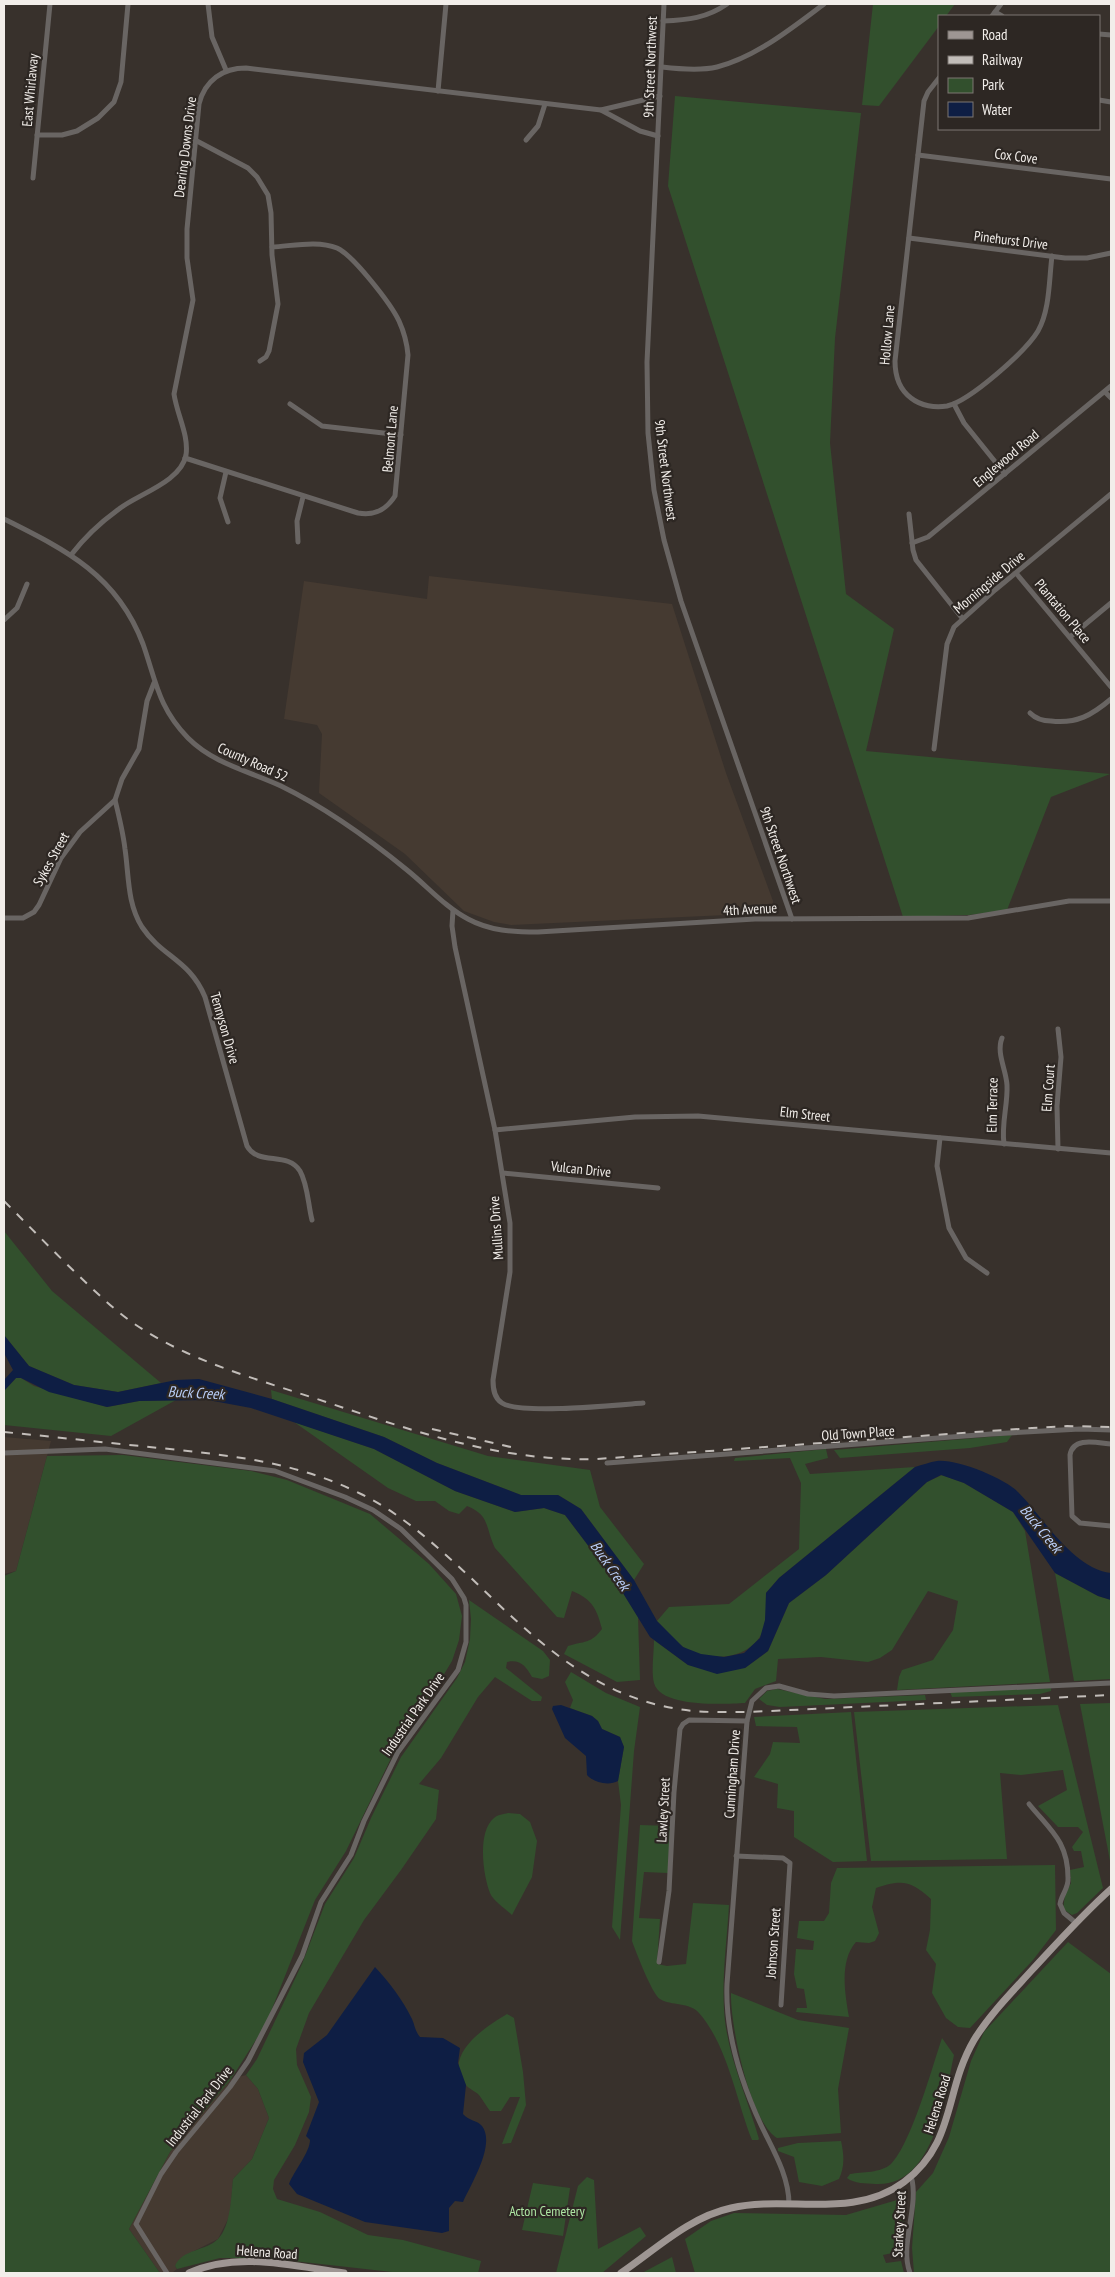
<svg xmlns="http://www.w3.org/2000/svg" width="1115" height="2277" font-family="'PT Sans Narrow',sans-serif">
	<rect width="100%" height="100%" fill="#38312c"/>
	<g fill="#453a31">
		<polygon points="429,576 672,604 726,773 773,901 772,913 511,925 494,922 464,911 405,854 319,793 322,734 317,725 284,719 304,581 427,599"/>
		<polygon points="4,1437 51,1441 16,1571 4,1574"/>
		<polygon points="246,2075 258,2089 269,2118 252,2159 233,2179 230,2215 218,2239 184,2256 175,2266 177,2269 172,2273 160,2273 129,2229 170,2152 231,2079"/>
	</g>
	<g fill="#32502d">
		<polygon points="873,4 955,4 946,16 939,16 939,26 879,106 862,105"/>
		<polygon points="675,96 861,113 835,338 830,443 846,594 894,629 866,751 1110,774 1051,797 1007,910 969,915 903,917 668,186"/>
		<polygon points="4,1231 52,1291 161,1383 118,1392 74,1385 29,1366 4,1335"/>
		<polygon points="16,1378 21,1378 34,1386 107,1407 139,1401 176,1400 111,1436 4,1425 4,1391"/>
		<polygon points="271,1390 488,1456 590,1470 600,1507 644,1564 634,1580 581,1509 558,1495 521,1495 437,1463 384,1437 272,1399"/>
		<path d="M 294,1422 L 374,1449 L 455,1491 L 515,1512 L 544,1508 L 565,1515 L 618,1585 L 638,1617 L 640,1680 L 617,1682 L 564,1654 L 568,1646 C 584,1641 591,1644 602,1629 C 597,1609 592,1599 572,1591 L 564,1618 L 557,1617 L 495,1548 C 485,1527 490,1515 467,1506 L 459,1514 L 449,1511 L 435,1501 L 416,1501 L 388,1488 Z"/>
		<polygon points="1012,1435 1007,1442 970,1448 840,1458 834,1450"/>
		<path d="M 826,1449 L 828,1458 L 805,1464 L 810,1474 L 915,1467 L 779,1578 L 766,1593 C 766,1607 768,1626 759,1638 C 744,1661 703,1662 682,1646 C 673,1639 665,1629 657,1621 L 669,1607 L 729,1604 L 799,1549 L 801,1483 L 790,1458 L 734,1461 L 735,1458 Z"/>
		<polygon points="123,1455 251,1471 287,1480 370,1514 429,1564 456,1594 462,1616 459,1640 452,1661 426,1704 394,1752 346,1851 315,1900 266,2024 231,2079 170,2152 129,2229 160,2273 4,2273 4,1576 16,1571 47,1456"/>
		<path d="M 942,1475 L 964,1483 L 1013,1512 L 1025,1531 L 1050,1682 L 897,1690 L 899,1677 L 902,1670 L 933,1660 L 953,1630 L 958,1601 L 928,1591 L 892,1650 L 880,1658 L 868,1662 L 821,1657 L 778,1659 L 776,1681 L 755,1689 L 745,1703 C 724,1704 661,1708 654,1683 C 651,1671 654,1653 654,1640 L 688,1665 L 745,1668 L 768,1651 L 789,1603 L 826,1575 L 927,1482 Z"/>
		<polygon points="1055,1573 1098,1596 1111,1600 1111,1679 1074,1681"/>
		<path d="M 469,1600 L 543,1651 L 550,1660 L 549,1676 L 542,1679 L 532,1677 C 526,1667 521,1659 507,1662 L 506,1668 L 542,1697 L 541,1701 L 532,1701 L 495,1677 L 478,1697 L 441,1758 L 419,1784 L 439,1790 L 436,1819 L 401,1870 L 364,1920 L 309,2013 L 296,2049 L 297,2065 L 311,2097 L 309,2112 L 295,2145 L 274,2180 L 273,2189 L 277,2199 L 320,2212 L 368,2235 L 403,2240 L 481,2261 L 478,2273 L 401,2273 L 267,2258 L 220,2258 L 177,2269 L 175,2266 C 182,2249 206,2251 218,2239 C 231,2226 231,2196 233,2179 L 252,2159 L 269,2118 L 258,2089 L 246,2075 L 257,2059 L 302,1964 L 325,1904 L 354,1858 L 371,1818 L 401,1757 L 457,1678 L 465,1662 L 470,1639 L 471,1619 Z"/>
		<polygon points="571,1672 606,1693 640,1707 634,1751 620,1940 612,1927 621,1805 618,1781 624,1747 620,1737 602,1729 598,1721 592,1716 570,1708 573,1700 565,1682"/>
		<polygon points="1051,1688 1051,1691 1040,1694 952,1697 950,1692"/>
		<polygon points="777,1689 825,1699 925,1695 926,1700 780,1707 767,1705 759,1699 767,1691"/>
		<polygon points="1111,1703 1111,1866 1080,1704"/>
		<polygon points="1058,1705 1103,1888 1077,1913 1072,1915 1063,1909 1065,1895 1071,1883 1070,1870 1084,1867 1081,1851 1074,1851 1072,1847 1083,1832 1078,1827 1058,1827 1038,1806 1067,1790 1063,1770 1021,1775 1000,1773 1007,1859 871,1861 854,1712"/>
		<polygon points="851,1712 867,1861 833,1862 794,1837 794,1811 777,1808 778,1784 754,1777 770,1754 773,1742 800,1743 797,1727 756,1726 754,1717"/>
		<path d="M 508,1813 L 520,1814 L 530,1822 L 537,1841 L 532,1877 L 512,1915 C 506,1909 493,1901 490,1893 C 483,1875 477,1832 494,1818 C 497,1815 504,1814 508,1813 Z"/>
		<path d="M 640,1825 L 670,1826 L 668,1873 L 644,1872 L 639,1918 L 660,1919 L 657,1964 L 667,1966 L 686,1964 L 693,1903 L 729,1905 C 727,1939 722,1974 724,2009 C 726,2053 747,2096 759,2139 L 758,2140 L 752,2140 C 736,2100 728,2046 699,2013 C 690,2002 671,2006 660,1999 C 652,1994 636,1952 632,1941 Z"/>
		<path d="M 1055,1865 L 1056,1930 L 1033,1960 L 970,2028 L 958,2027 L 946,2018 L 932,1993 L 936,1964 L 926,1950 L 930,1930 L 931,1899 C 911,1881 903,1879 876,1888 L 872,1907 L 879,1933 L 875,1941 L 869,1943 L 856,1942 C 839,1961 845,1994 849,2017 L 796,2012 L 797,2008 L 807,2008 L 804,1989 L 797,1988 L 794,1974 L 796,1949 L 813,1950 L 814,1941 L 797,1938 L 799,1921 L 824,1921 L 829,1913 L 831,1883 L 837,1868 Z"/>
		<polygon points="1068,1942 1111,1974 1111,2273 914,2273 912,2248 916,2192 933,2173 949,2137 971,2061 984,2032"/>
		<path d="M 731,1993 L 798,2020 L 849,2028 L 838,2089 L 841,2133 L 777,2138 C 750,2122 730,2024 731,1993 Z"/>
		<path d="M 507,2014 L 514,2018 L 523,2072 L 526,2105 L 511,2143 L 502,2144 L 520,2097 L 510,2097 L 501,2111 L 490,2111 C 486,2106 483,2100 479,2095 C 475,2091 469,2089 466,2085 C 441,2056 485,2027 507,2014 Z"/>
		<path d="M 942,2038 L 954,2055 C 945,2096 934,2187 876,2184 C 865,2183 855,2184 847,2178 L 850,2174 C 862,2172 881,2173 891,2164 C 911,2144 932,2068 942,2038 Z"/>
		<path d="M 841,2141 C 844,2155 845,2166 839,2179 L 822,2186 L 799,2182 L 794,2157 L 778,2151 L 778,2148 L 798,2143 Z"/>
		<polygon points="587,2177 594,2180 598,2249 640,2227 646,2236 602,2273 556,2273 578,2186"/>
		<polygon points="533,2183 570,2188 563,2236 522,2230"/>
		<polygon points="897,2200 905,2201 906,2205 902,2251 883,2255 886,2263 901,2261 904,2273 695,2273 685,2239 711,2221 734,2213 846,2215"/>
		<polygon points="672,2257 676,2273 642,2273"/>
	</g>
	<g fill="#0e1e44">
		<path d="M 4,1335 L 29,1366 L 74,1385 L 118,1392 L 176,1380 L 199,1379 L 272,1399 L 384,1437 L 437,1463 L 521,1495 L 558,1495 L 581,1509 L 634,1580 L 657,1621 L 683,1647 L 701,1654 L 724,1657 L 744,1653 L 760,1638 L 765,1620 L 766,1593 L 779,1578 L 915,1467 C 922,1465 930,1462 937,1461 C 957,1459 1004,1478 1018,1492 C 1044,1518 1072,1568 1111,1573 L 1111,1600 L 1098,1596 L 1055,1573 L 1013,1512 L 964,1483 L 941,1475 L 927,1482 L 826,1575 L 789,1603 L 768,1651 L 745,1668 L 717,1674 L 688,1665 L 650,1637 L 618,1585 L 565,1515 L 544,1508 L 515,1512 L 455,1491 L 374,1449 L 251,1408 L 208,1400 L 139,1401 L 107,1407 L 49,1392 L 21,1378 L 16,1378 L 4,1391 L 4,1380 L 13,1370 L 4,1353 Z"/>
		<path d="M 561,1705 L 592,1716 L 598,1721 L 602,1729 L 620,1737 L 624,1747 L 618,1781 C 609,1786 594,1783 587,1775 L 586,1756 L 565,1738 L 552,1709 L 553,1706 Z"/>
		<path d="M 375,1967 C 389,1982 403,2000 412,2019 C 415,2026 415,2031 420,2037 L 443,2038 L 460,2048 L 458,2063 L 466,2085 L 463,2114 C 469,2121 477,2120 482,2126 C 496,2144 471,2184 463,2202 L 455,2201 L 449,2208 L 449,2231 L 442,2233 L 365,2222 L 297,2194 L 289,2184 C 294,2171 310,2152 310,2140 L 306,2136 L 319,2102 L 303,2062 L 304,2053 L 327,2035 Z"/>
	</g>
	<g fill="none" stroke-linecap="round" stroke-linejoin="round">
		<g stroke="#696563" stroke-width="5">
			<polyline points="208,4 212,37 226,70"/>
			<polyline points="664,4 647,362 648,433 654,490 664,540 681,601 792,919"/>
			<polyline points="995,12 1002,16"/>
			<polyline points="992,16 1001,4"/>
			<path d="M 663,21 C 688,20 707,18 727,4"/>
			<polyline points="1099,34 1111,35"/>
			<path d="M 662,67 C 679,69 700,71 717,67 C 756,57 792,28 824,4"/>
			<path d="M 939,78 L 928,92 L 924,101 L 895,361 C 895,376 899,389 911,398 C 921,406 935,408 947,406 C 970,401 1026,351 1038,331 C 1050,310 1049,279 1052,256"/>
			<polyline points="438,91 446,4"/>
			<polyline points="1099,100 1111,102"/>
			<polyline points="601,110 660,96"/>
			<polyline points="37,135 62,135 77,131 98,118 114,102 121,82 128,4"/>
			<polyline points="195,140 248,168 257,177 268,195 271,213 272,255 278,304 269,351 266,357 260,361"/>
			<polyline points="526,140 538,126 545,104"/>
			<polyline points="918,155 1111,179"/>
			<polyline points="33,178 50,4"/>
			<polyline points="909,238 1065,258 1087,258 1111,253"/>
			<polyline points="1105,392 1111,398"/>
			<polyline points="290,404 322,426 401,435"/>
			<polyline points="954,404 964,423 1005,474"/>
			<path d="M 185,458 L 358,513 C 375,516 386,510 395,496 L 408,355 C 407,343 404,332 399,321 C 391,304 353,255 337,248 C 318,240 292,246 272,247"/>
			<polyline points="226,472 220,498 228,522"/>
			<polyline points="909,514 913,550 916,560 962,618"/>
			<path d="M 4,519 C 66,550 117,575 143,644 C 156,681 158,707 188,738 C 214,764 249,771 281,786 C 326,808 368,838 407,870 C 427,886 445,907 468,919 C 490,931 513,932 538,932 L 755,919 L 968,918 L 1069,901 L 1111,901"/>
			<polyline points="298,542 297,521 303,497"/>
			<polyline points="912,543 928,537 1111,386"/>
			<path d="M 71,555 C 84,538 101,522 119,509 C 138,494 181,482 186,455 C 189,435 177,415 174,394 L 193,300 L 187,258 L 187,229 L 199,104 C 205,80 223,68 246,68 L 601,110 L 640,131 L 658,136"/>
			<polyline points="1016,573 1111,687"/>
			<polyline points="4,620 17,608 27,584"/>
			<polyline points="1070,637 1111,603"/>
			<path d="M 1030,713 C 1036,719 1042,721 1051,721 C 1077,724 1092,715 1111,699"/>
			<polyline points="934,749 947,644 954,627 995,590 1111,494"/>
			<path d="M 115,800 C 119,816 123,832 125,849 C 129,876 127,903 142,927 C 162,957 190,960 205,997 L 247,1146 C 258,1166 288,1151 300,1171 C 308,1185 308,1205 312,1220"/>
			<path d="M 453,910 L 452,926 L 455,947 L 495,1130 L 510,1223 L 510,1272 L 493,1380 C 493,1389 494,1398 502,1403 C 520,1415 617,1405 643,1403"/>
			<polyline points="4,918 23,918 34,912 39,905 61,858 80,832 115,800 122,779 139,749 147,701 154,683"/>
			<path d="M 1002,1038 C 996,1053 1006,1069 1007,1085 C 1008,1105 1001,1124 1004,1144"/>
			<polyline points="495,1130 635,1117 698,1116 1111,1153"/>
			<polyline points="940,1138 937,1166 949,1228 966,1258 987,1273"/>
			<polyline points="1058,1149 1057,1106 1061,1057 1058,1029"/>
			<polyline points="503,1173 658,1188"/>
			<path d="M 1111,1444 C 1098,1443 1073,1436 1070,1455 L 1072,1516 L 1080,1523 L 1111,1526"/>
			<polyline points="4,1453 105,1449 275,1471 345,1497 373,1510 401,1529 452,1579 464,1598 466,1605 466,1642 458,1670 398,1752 364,1821 351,1855 321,1902 302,1956 248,2061 230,2087 176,2152 161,2174 136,2224 167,2273"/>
			<polyline points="607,1463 991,1434 1080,1429 1111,1430"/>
			<path d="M 1029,1804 C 1050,1830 1068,1841 1068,1878 C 1069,1888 1061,1895 1060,1904 L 1064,1913 L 1076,1923"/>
			<polyline points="736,1856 783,1858 790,1863 781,2005"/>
			<polyline points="659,1962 669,1891 674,1792 680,1729 683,1724 689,1720 747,1721"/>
			<path d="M 789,2204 C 789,2176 773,2150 761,2125 C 741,2082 725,2032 727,1984 L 747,1721 L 752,1701 L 766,1688 L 779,1686 L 808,1694 L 834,1696 L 1111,1683"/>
			<path d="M 910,2273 C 899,2244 920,2206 911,2176"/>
		</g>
		<g stroke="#9e9693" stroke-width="7">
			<path d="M 189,2273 C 237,2251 293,2266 344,2273"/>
			<path d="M 621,2273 C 655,2250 689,2217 731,2208 C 787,2195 853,2220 904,2182 C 956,2143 944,2091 974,2040 C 990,2014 1012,1992 1032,1970 C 1058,1942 1083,1914 1111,1889"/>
		</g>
		<g stroke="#c2bdb9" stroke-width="2" stroke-dasharray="9 9" stroke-linecap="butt">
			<path d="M 4,1201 C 29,1226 53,1251 79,1276 C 97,1293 115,1311 136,1325 C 190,1361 253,1378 314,1398 C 408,1429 497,1462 597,1459 L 1032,1428 L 1067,1426 L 1111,1427"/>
			<polyline points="432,1429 515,1448"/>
			<path d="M 4,1432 C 56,1437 108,1443 160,1448 C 232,1456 295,1461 361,1494 C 402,1514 435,1545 469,1576 C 530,1635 590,1695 678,1709 C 701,1713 725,1712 748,1712 L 1111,1695"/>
		</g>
	</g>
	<g text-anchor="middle" stroke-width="4.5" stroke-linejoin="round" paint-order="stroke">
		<g font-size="14" fill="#f2eeea" stroke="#2d2723">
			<text transform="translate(650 67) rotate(-88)" y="5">9th Street Northwest</text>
			<text transform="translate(30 90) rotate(-85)" y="5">East Whirlaway</text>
			<text transform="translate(185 147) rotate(-83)" y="5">Dearing Downs Drive</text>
			<text transform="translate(1016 156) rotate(7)" y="5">Cox Cove</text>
			<text transform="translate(1011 240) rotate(7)" y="5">Pinehurst Drive</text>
			<text transform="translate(887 335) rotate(-85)" y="5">Hollow Lane</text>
			<text transform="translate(390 439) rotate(-85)" y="5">Belmont Lane</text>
			<text transform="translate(1006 458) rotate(-40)" y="5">Englewood Road</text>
			<text transform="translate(666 470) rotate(83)" y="5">9th Street Northwest</text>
			<text transform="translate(989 582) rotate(-40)" y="5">Morningside Drive</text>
			<text transform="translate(1063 611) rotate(50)" y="5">Plantation Place</text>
			<text transform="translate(253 762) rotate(24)" y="5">County Road 52</text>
			<text transform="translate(781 855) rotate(71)" y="5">9th Street Northwest</text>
			<text transform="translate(51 859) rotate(-61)" y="5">Sykes Street</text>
			<text transform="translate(750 909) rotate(-3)" y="5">4th Avenue</text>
			<text transform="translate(225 1028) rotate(74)" y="5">Tennyson Drive</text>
			<text transform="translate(1048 1088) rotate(-86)" y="5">Elm Court</text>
			<text transform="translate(992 1105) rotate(-89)" y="5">Elm Terrace</text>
			<text transform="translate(805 1114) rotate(6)" y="5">Elm Street</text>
			<text transform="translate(581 1169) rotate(6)" y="5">Vulcan Drive</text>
			<text transform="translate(496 1228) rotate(-94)" y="5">Mullins Drive</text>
			<text transform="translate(858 1433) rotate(-4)" y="5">Old Town Place</text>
			<text transform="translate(413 1714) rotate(-55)" y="5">Industrial Park Drive</text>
			<text transform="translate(732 1774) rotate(-86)" y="5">Cunningham Drive</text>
			<text transform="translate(663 1810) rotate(-87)" y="5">Lawley Street</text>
			<text transform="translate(773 1943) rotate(-86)" y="5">Johnson Street</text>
			<text transform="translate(937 2104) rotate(-73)" y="5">Helena Road</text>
			<text transform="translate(199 2106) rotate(-52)" y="5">Industrial Park Drive</text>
			<text transform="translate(899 2224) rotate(-87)" y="5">Starkey Street</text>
			<text transform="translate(267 2252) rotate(4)" y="5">Helena Road</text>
		</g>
		<g font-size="14" fill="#ade5a3" stroke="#2d2723">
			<text x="547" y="2216">Acton Cemetery</text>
		</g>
		<g font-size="15" font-style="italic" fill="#b9cef8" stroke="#2d2723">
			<text transform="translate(196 1393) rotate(3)" y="5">Buck Creek</text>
			<text transform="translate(1041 1529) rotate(51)" y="5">Buck Creek</text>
			<text transform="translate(610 1566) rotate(55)" y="5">Buck Creek</text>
		</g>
	</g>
	<rect width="1115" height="2277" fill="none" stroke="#f2eeea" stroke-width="10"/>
	<rect x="938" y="15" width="162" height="115" fill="#2d2723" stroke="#7c7773"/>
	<rect x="948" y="31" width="25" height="8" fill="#9e9693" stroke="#7c7773"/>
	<text x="982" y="40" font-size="15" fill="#f2eeea">Road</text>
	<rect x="948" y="56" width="25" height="8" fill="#c2bdb9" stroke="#7c7773"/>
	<text x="982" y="65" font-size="15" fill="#f2eeea">Railway</text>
	<rect x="948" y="78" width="25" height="15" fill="#32502d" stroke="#7c7773"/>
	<text x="982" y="90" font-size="15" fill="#f2eeea">Park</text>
	<rect x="948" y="102" width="25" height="15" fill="#0e1e44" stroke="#7c7773"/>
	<text x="982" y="115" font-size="15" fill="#f2eeea">Water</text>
</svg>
